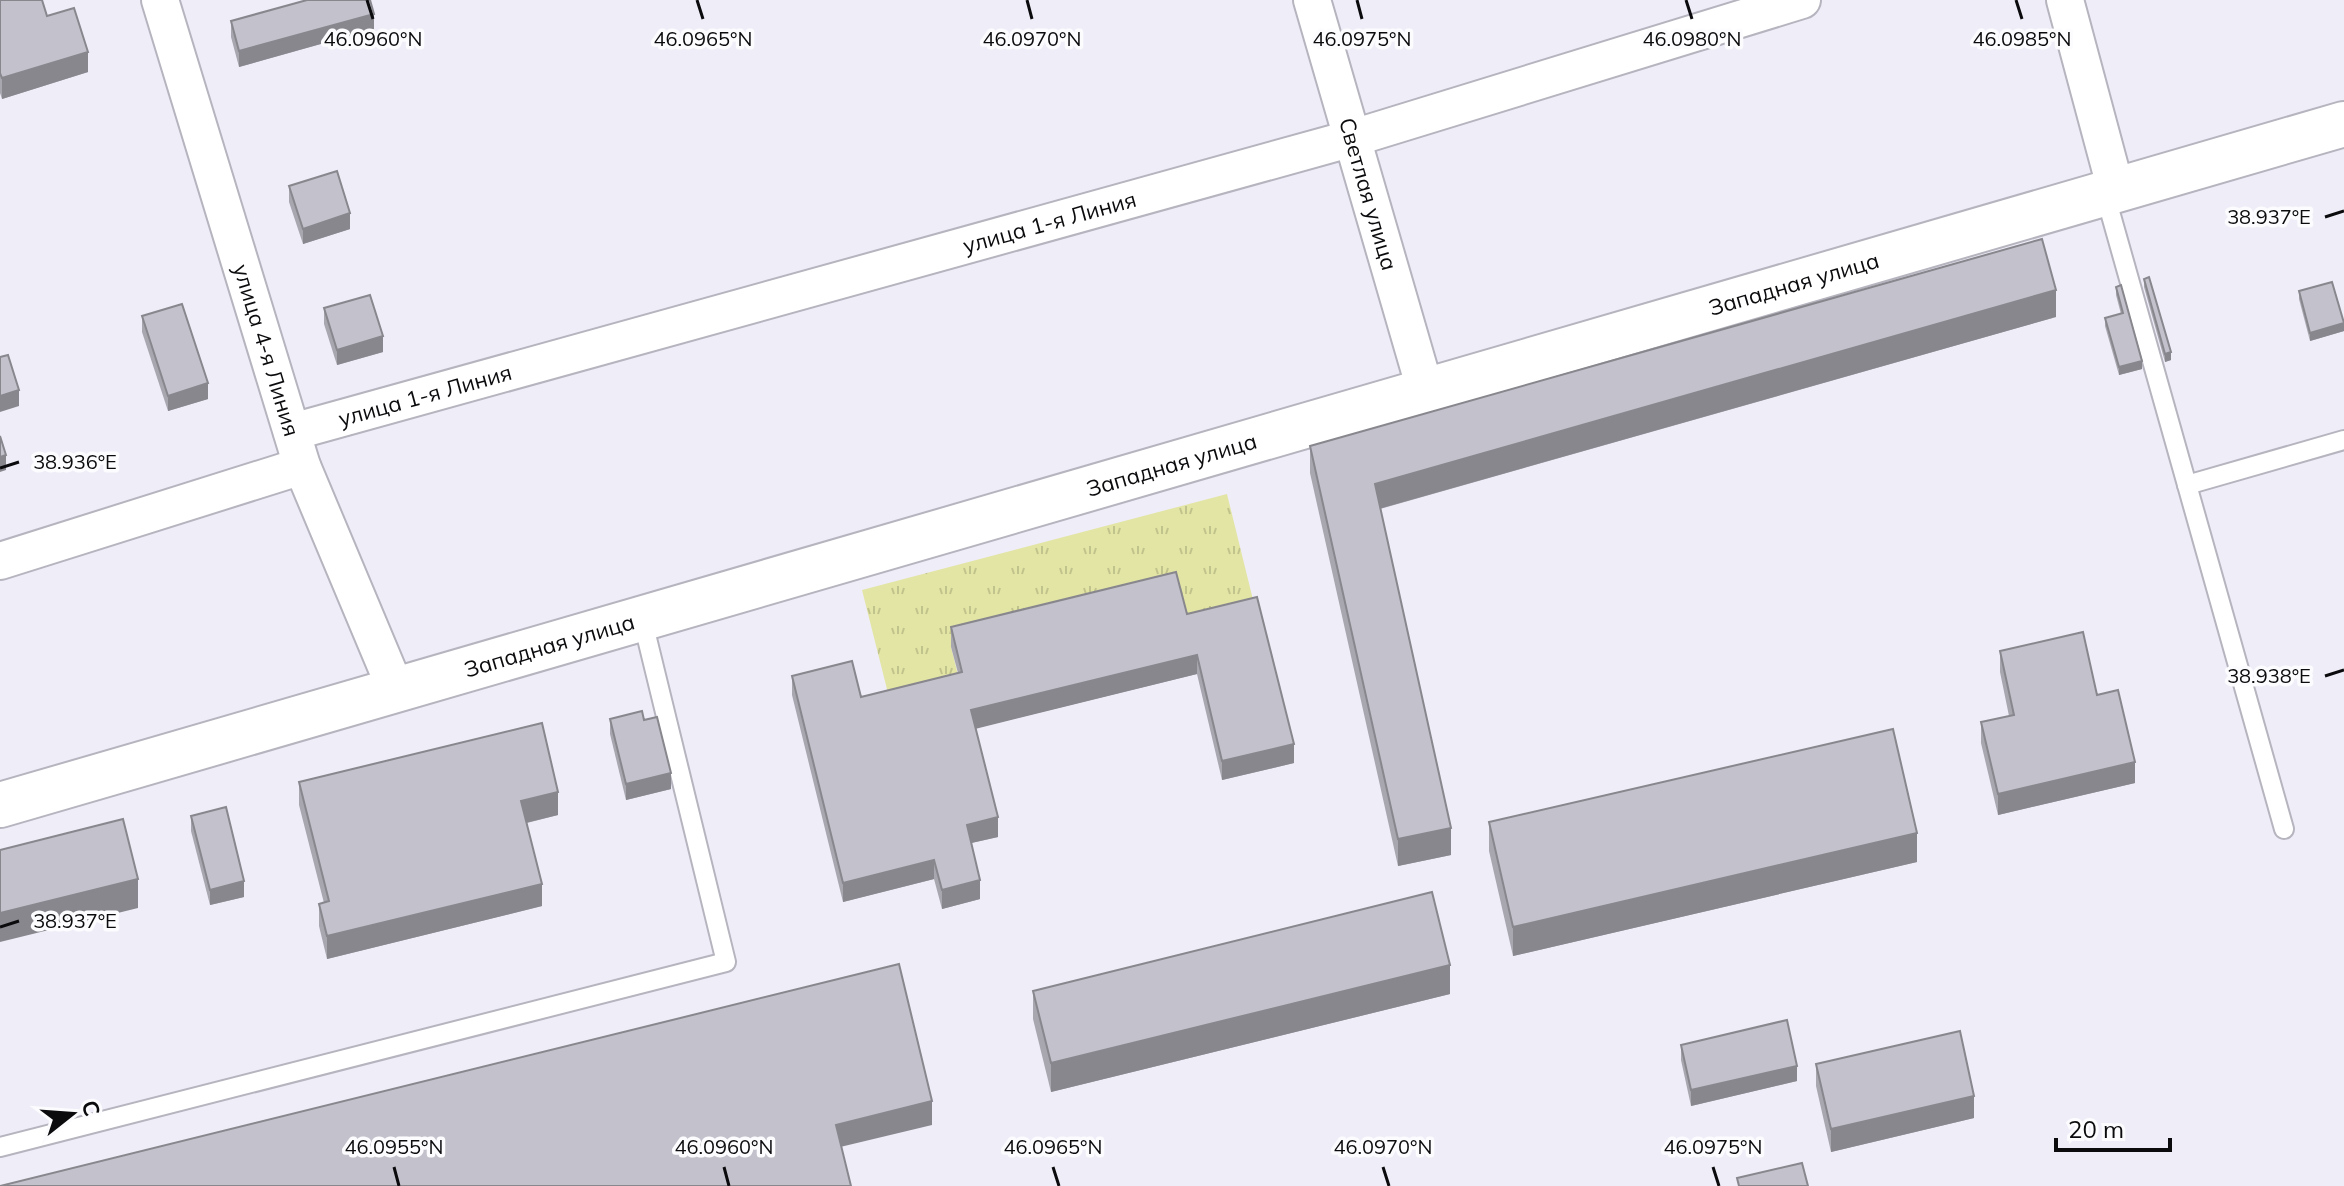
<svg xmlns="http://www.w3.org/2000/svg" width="2344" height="1186" font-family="Mulish,sans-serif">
	<defs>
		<pattern id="grass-tufts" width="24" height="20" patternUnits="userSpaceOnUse" patternTransform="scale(2)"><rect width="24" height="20" fill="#e3e5a4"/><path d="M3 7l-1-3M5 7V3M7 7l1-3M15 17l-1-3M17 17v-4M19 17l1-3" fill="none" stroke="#c1c38c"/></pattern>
	</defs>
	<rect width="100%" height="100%" fill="#efedf8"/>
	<polygon fill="url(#grass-tufts)" points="1227,494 1257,616 951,647 962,691 892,709 862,590"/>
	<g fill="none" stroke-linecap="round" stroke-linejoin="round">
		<g stroke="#b6b4be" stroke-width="22">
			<g id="service">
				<polyline points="2105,194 2284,829"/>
				<polyline points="2187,485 2344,440"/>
				<polyline points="0,1147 726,962 642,618"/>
			</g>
		</g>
		<g stroke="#b6b4be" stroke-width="40">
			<g id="minor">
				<path id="s1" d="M 160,0 L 302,466 L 396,690"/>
				<path id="s2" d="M 1312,0 L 1425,389"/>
				<polyline points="2065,0 2116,190"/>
				<path id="s3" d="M 292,432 L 1353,138 L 1802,0"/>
				<polyline points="0,561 302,466"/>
			</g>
		</g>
		<g stroke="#b6b4be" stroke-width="48">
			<g id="tertiary">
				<path id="s4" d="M 0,805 L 2344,124"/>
			</g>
		</g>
		<use href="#service" stroke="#fff" stroke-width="18"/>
		<use href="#minor" stroke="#fff" stroke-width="36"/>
		<use href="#tertiary" stroke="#fff" stroke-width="44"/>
	</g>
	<g fill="#a8a6af">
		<polygon points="0,0 47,16 88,72 2,99 0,93"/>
		<polygon points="231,21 374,29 239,67 231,37"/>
		<polygon points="289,186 350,229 303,244 289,202"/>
		<polygon points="2144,279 2171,360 2165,362 2144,287"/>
		<polygon points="2116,287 2142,369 2119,375 2105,326 2105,318 2121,314 2116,295"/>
		<polygon points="2299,291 2344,323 2344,331 2310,341 2299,299"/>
		<polygon points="324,308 383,352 337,365 324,324"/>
		<polygon points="142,316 208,399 168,411 142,332"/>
		<polygon points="2056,317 1380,509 1451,855 1398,866 1310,473 1310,446"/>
		<polygon points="1187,614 1294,763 1222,780 1197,674 976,728 998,837 971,843 980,899 942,909 934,879 843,902 792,695 792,676 861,697 958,673 951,647 951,627"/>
		<polygon points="2000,651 2097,695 2135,783 1998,815 1981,743 1981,722 2009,716 2000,672"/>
		<polygon points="610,719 644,720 671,789 626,800 610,734"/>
		<polygon points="299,782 558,815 527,823 542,906 327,959 319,926 319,904 324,903 299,805"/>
		<polygon points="191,816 244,897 210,905 191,831"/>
		<polygon points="1489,822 1917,862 1513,956 1489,851"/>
		<polygon points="1033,991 1450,994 1051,1092 1033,1019"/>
		<polygon points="1681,1045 1797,1081 1691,1106 1681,1060"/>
		<polygon points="1816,1064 1974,1118 1831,1152 1816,1086"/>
	</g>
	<g fill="#88878e">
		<polygon points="374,14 374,29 239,67 239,51"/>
		<polygon points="88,52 88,72 2,99 2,78"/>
		<polygon points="350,213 350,229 303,244 303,229"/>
		<polygon points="2056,290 2056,317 1375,510 1375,484"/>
		<polygon points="2344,323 2344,331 2310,341 2310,333"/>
		<polygon points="383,336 383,352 337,365 337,350"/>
		<polygon points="2171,352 2171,360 2165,362 2165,354"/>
		<polygon points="2142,361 2142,369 2119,375 2119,367"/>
		<polygon points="208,383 208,399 168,411 168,396"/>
		<polygon points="19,390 19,406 0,412 0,396"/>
		<polygon points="6,455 6,470 0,472 0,457"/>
		<polygon points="1197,655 1197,674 971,730 971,710"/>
		<polygon points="1294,744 1294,763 1222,780 1222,761"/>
		<polygon points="2135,762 2135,783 1998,815 1998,794"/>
		<polygon points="671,773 671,789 626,800 626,784"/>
		<polygon points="558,792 558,815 521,824 521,801"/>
		<polygon points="998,817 998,837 967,844 967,825"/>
		<polygon points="1451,828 1451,855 1398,866 1398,839"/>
		<polygon points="1917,833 1917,862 1513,956 1513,927"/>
		<polygon points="934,860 934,879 843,902 843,883"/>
		<polygon points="138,879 138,908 0,942 0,913"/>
		<polygon points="980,880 980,899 942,909 942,890"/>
		<polygon points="244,881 244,897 210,905 210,890"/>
		<polygon points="542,884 542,906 327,959 327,936"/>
		<polygon points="1450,965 1450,994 1051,1092 1051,1063"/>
		<polygon points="1797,1066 1797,1081 1691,1106 1691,1090"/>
		<polygon points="1974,1096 1974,1118 1831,1152 1831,1129"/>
		<polygon points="932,1101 932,1125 836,1148 836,1125"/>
	</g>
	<g fill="#c3c1cb" stroke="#88878e" stroke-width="2">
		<polygon points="0,0 42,0 47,16 74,8 88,52 2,78 0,73"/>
		<polygon points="307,0 370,0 374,14 239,51 231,21"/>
		<polygon points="337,171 350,213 303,229 289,186"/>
		<polygon points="2042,239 2056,290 1375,484 1451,828 1398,839 1310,446"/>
		<polygon points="2149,277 2171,352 2165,354 2144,279"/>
		<polygon points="2332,282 2344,323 2310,333 2299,291"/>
		<polygon points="2121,285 2142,361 2119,367 2105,318 2123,313 2116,287"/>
		<polygon points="370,295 383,336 337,350 324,308"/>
		<polygon points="182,304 208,383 168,396 142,316"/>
		<polygon points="8,355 19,390 0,396 0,357"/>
		<polygon points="0,436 6,455 0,457"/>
		<polygon points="1176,572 1187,614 1257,597 1294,744 1222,761 1197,655 971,710 998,817 967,825 980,880 942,890 934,860 843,883 792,676 852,661 861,697 962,672 951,627"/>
		<polygon points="2083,632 2097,695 2118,690 2135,762 1998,794 1981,722 2014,715 2000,651"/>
		<polygon points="642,711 644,720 657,717 671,773 626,784 610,719"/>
		<polygon points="542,723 558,792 521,801 542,884 327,936 319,904 329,901 299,782"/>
		<polygon points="1893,729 1917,833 1513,927 1489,822"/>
		<polygon points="226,807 244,881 210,890 191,816"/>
		<polygon points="123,819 138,879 0,913 0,850"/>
		<polygon points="1432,892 1450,965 1051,1063 1033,991"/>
		<polygon points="899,964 932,1101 836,1125 851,1186 0,1186"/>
		<polygon points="1787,1020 1797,1066 1691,1090 1681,1045"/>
		<polygon points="1960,1031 1974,1096 1831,1129 1816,1064"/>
		<polygon points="1802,1163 1808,1186 1739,1186 1737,1178"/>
	</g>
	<path fill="none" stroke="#0b0b0e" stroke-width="3" d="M 367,0 L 373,19M 697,0 L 703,19M 1027,0 L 1032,19M 1357,0 L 1362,19M 1686,0 L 1692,19M 2016,0 L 2022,19M 2325,217 L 2344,211M 0,468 L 19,462M 2325,676 L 2344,670M 0,927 L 19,921M 394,1167 L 399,1186M 724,1167 L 729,1186M 1053,1167 L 1059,1186M 1383,1167 L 1389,1186M 1713,1167 L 1719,1186"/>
	<g text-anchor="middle" stroke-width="7" stroke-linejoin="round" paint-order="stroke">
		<g font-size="22" fill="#0b0b0e" stroke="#fcfcfe">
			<text dy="8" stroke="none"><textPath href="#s2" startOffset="202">Светлая улица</textPath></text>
			<text dy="8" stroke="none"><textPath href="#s3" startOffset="786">улица 1-я Линия</textPath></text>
			<text dy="8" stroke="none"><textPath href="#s4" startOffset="1868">Западная улица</textPath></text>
			<text dy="8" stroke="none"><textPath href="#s1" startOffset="366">улица 4-я Линия</textPath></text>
			<text dy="8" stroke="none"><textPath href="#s3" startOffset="138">улица 1-я Линия</textPath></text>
			<text dy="8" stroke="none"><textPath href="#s4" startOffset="1220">Западная улица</textPath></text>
			<text dy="8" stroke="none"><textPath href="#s4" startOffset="572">Западная улица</textPath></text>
		</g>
	</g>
	<g font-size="20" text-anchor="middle" fill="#0b0b0e" stroke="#fcfcfe" stroke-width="7" stroke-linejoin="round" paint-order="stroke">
		<text x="373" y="46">46.0960°N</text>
		<text x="703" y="46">46.0965°N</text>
		<text x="1032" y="46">46.0970°N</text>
		<text x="1362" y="46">46.0975°N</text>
		<text x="1692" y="46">46.0980°N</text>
		<text x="2022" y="46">46.0985°N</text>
		<text x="2269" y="224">38.937°E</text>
		<text x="75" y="469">38.936°E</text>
		<text x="2269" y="683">38.938°E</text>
		<text x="75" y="928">38.937°E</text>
		<text x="394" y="1154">46.0955°N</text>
		<text x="724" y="1154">46.0960°N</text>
		<text x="1053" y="1154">46.0965°N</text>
		<text x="1383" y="1154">46.0970°N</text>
		<text x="1713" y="1154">46.0975°N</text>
	</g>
	<g transform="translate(72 1114) rotate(73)" stroke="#fcfcfe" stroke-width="6" paint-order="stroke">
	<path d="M0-6L14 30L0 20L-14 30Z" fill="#0b0b0e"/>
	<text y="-12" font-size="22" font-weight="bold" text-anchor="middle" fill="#0b0b0e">С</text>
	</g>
	<path d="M2056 1138v12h114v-12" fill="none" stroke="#0b0b0e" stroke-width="4"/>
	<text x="2068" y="1138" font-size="24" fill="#0b0b0e" stroke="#fcfcfe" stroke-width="6" paint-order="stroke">20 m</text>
</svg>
